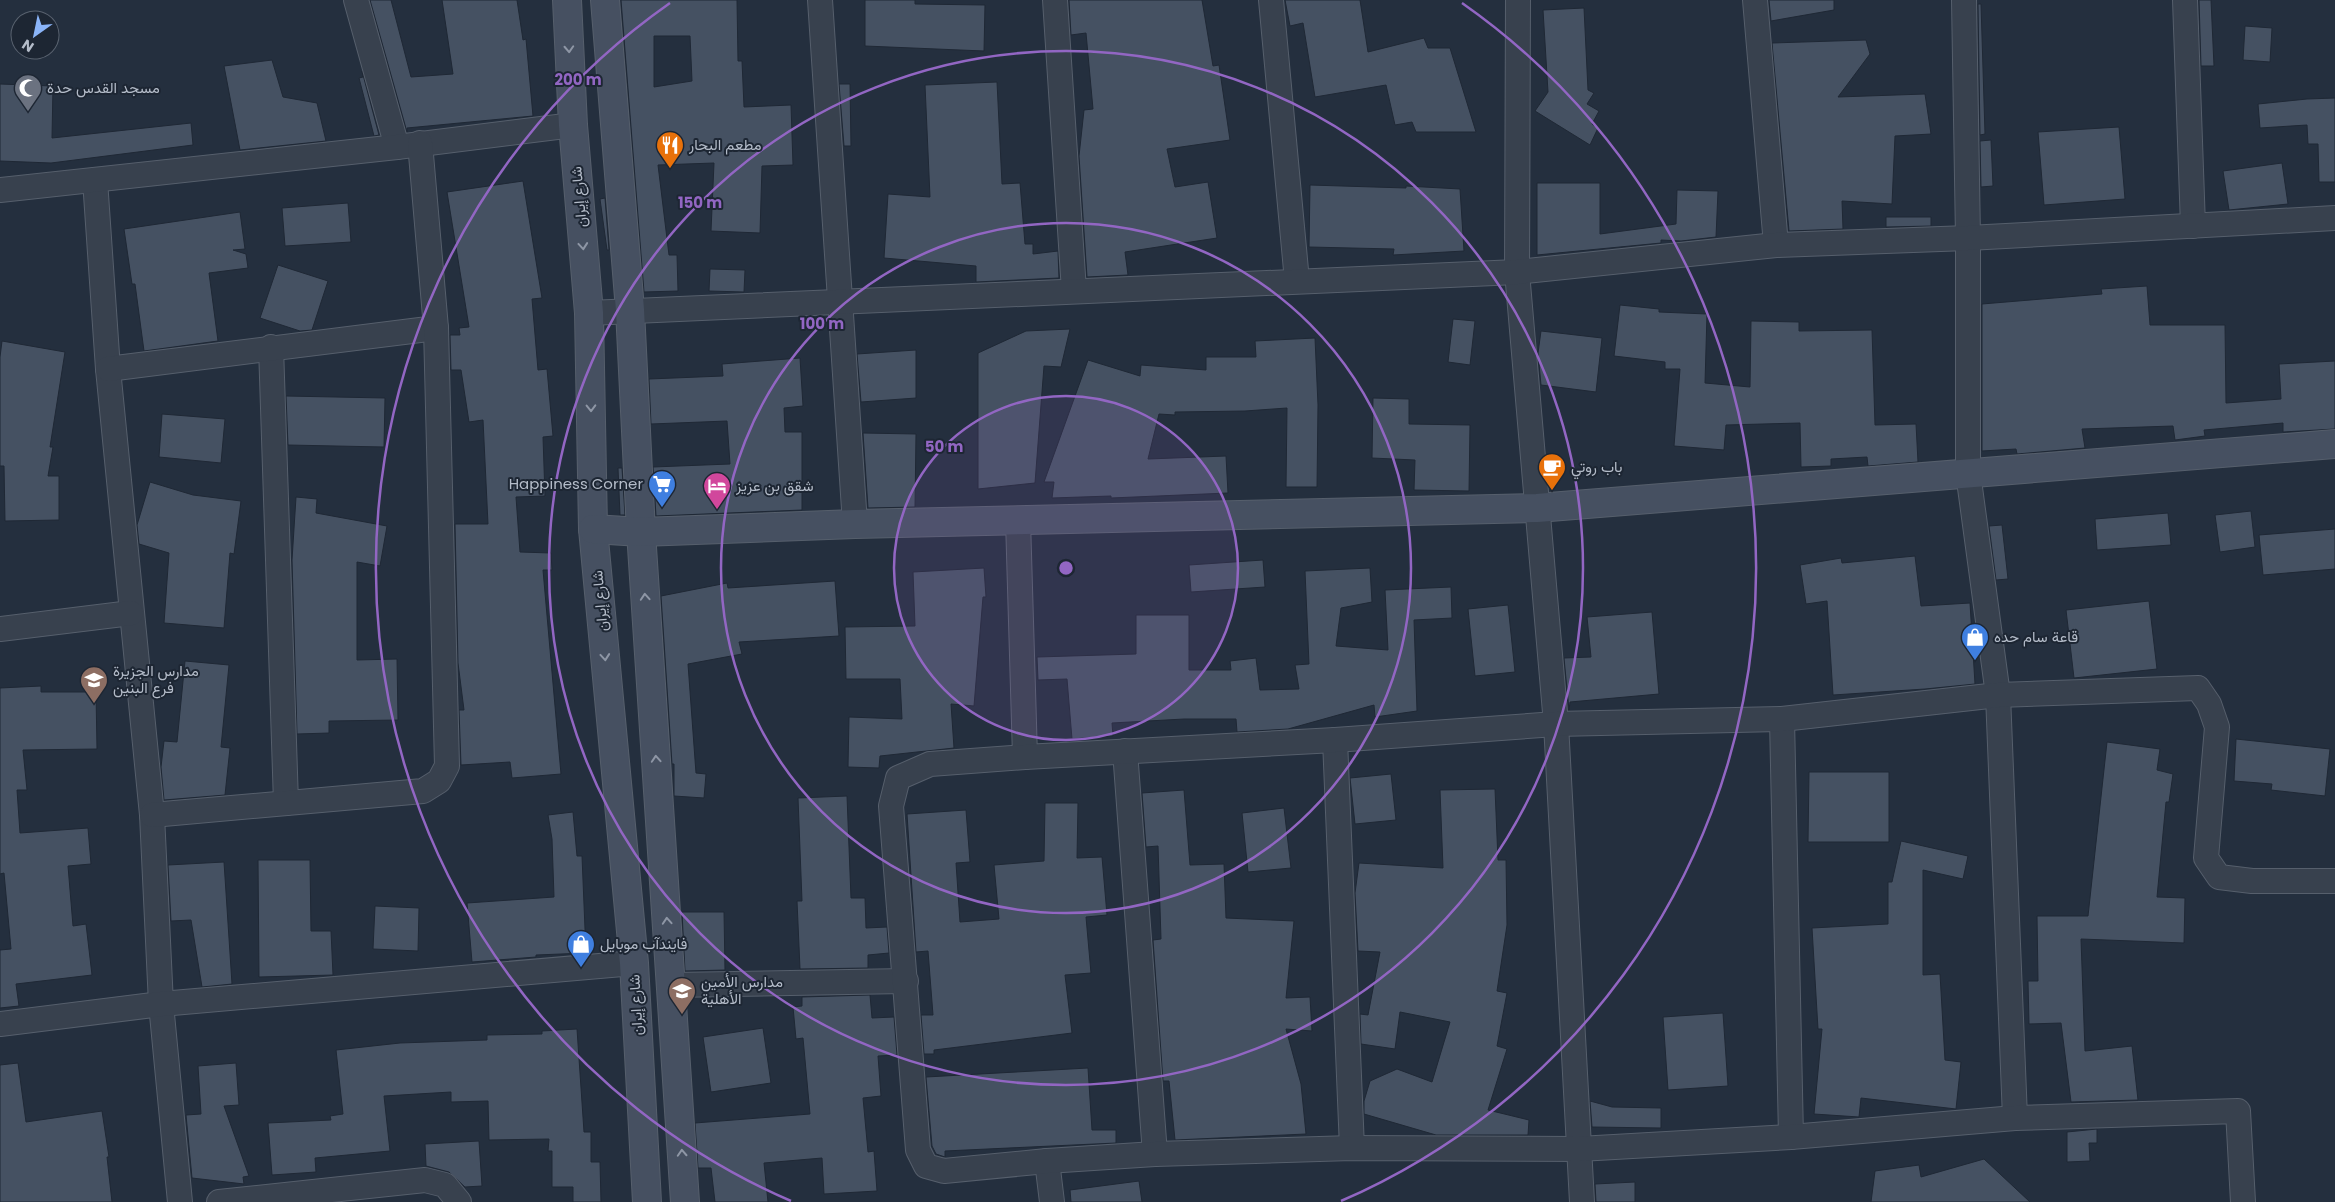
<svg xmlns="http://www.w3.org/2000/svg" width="2335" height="1202" font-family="Poppins,Vazirmatn,sans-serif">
	<rect width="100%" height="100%" fill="#242f3e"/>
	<g fill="#455162" stroke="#1f2835" fill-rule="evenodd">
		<polygon points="370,0 391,0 411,77 453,74 442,0 517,0 523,40 526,39 533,116 407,128 407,132"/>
		<path d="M 621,0 L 737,0 L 738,61 L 742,61 L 744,107 L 791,105 L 793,165 L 762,166 L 760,233 L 711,231 L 714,163 L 658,165 L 669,255 L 677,255 L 678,291 L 644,292 ZM 654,36 L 690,36 L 692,81 L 654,87 Z"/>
		<polygon points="865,0 915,0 915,4 985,5 984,51 865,46"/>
		<polygon points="1069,0 1202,0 1213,66 1219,65 1230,140 1167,149 1175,187 1208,182 1217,238 1125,252 1128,275 1087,277 1079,156 1084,110 1093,109 1086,33 1071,35"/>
		<polygon points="1285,0 1360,0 1368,52 1424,38 1428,48 1450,48 1476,132 1416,132 1412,122 1395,125 1386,85 1315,97 1303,23 1290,26"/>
		<polygon points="1769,0 1834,0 1834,10 1771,21"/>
		<polygon points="2199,0 2211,0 2214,66 2201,66"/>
		<polygon points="1978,4 1981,4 1985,134 1980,135"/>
		<polygon points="1584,8 1588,90 1594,93 1587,104 1599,111 1592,124 1598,128 1590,145 1535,111 1548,92 1543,10"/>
		<polygon points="2245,26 2272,28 2270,62 2243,60"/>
		<polygon points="1866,40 1870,54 1838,97 1925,94 1931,134 1895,136 1892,204 1842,201 1843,229 1789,231 1772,43"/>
		<polygon points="272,60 283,97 317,103 326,141 240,150 224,66"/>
		<polygon points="362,71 379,135 374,136 359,78 363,77"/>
		<polygon points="997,82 1002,184 1020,183 1025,244 1033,244 1033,254 1058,251 1059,278 976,282 976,266 884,258 888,194 930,197 925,85"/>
		<polygon points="0,84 53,86 52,138 191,123 193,145 51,163 0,161"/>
		<polygon points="839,84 850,84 851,146 844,146"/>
		<polygon points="2335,98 2335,182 2319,182 2318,144 2308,144 2307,125 2260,128 2258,104 2307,99"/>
		<polygon points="2119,127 2125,199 2044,205 2038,132"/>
		<polygon points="1991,140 1993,186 1981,187 1980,141"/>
		<polygon points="2282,163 2288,204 2229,210 2223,171"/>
		<polygon points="523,181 542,298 532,299 538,370 547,369 553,436 543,437 545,496 516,497 520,552 551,553 552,570 543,570 561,774 512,778 510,762 461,765 459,710 464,710 458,663 455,524 488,524 483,420 469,422 461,370 451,370 450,335 460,335 459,328 469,327 447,192"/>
		<polygon points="1537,183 1600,183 1600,234 1676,224 1677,190 1718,191 1716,237 1681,241 1661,240 1661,243 1537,255"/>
		<polygon points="1310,185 1406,188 1406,186 1460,189 1464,251 1393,255 1394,249 1309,247"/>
		<polygon points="605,198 609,250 607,250 600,199"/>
		<polygon points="348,203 351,242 285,246 282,208"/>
		<polygon points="240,212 245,249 233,250 246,254 248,268 209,273 218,341 144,351 135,284 132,284 124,229"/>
		<polygon points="1886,217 1931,217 1931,226 1886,227"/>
		<polygon points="278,265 328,281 312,330 300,331 260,318"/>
		<polygon points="710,269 745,270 744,292 709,291"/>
		<polygon points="2147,286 2150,325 2225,325 2226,403 2281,399 2279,364 2335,361 2335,429 2283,432 2283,423 2204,430 2205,436 2175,440 2173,426 2082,429 2085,448 2017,454 2016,449 1982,451 1982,304 2102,294 2101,289"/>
		<polygon points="1620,305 1659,309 1659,312 1707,314 1705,383 1750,387 1751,321 1799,322 1799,331 1872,330 1875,425 1916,424 1918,462 1868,466 1867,457 1831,459 1831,466 1801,467 1800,423 1726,425 1724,450 1674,446 1680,369 1665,369 1665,362 1614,356"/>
		<polygon points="1453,319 1475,321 1470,365 1448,362"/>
		<polygon points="1070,329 1061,367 1044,366 1035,483 978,489 978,353 1026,331"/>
		<polygon points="1541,331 1602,338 1596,392 1541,385 1538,353"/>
		<polygon points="1315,338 1318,405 1317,487 1286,487 1287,408 1245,411 1175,412 1175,415 1159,414 1148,459 1226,456 1228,493 1111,498 1111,496 1052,498 1054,482 1044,482 1088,360 1140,376 1141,365 1206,370 1206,357 1256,357 1255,341"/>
		<polygon points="2,341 65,352 50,447 53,447 48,476 59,476 59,520 5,521 4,466 0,466 0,357"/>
		<polygon points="916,350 916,398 861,402 857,354"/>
		<polygon points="800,358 803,406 784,408 785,432 802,432 802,510 656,516 653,467 730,464 727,421 651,424 649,379 723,376 722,364"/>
		<polygon points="286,396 385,398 384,447 288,445"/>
		<polygon points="1373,398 1409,399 1409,424 1470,425 1469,491 1414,490 1415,460 1372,458"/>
		<polygon points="162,414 225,419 221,463 159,457"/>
		<polygon points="863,433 916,434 915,507 868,508"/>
		<polygon points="618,468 622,468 625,515 620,515"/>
		<polygon points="150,482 193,495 241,501 234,554 230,553 224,628 164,623 169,553 139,544 137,525"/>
		<polygon points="296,497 317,499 316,513 387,526 380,566 357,562 357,660 397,659 398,720 329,721 329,733 297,734 292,560"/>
		<polygon points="2251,511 2255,547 2220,552 2215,515"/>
		<polygon points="2168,513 2171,545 2097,550 2095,519"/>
		<polygon points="2002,525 2008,579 1996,580 1989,526"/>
		<polygon points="2335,529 2335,569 2263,575 2259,535"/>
		<polygon points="1915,556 1921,606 1970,603 1975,684 1925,689 1833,695 1827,601 1806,604 1800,565 1841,558 1842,563"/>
		<polygon points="1263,560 1265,587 1191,592 1189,565"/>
		<polygon points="984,568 986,597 983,597 974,706 951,704 954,748 880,756 879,768 848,767 849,717 902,719 900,679 846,679 845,627 915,626 913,572"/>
		<polygon points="1370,568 1372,602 1341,608 1336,646 1388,650 1385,590 1451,587 1452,618 1414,620 1417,711 1375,717 1374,705 1288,729 1237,732 1236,719 1184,719 1112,723 1113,736 1072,739 1067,679 1038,680 1037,657 1136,654 1136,615 1189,615 1189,670 1231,670 1230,661 1256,658 1260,690 1299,689 1295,665 1309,664 1305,571"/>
		<polygon points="835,581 839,636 739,642 742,654 688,664 696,773 706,774 704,798 674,796 674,764 672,764 661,596 727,583 728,588"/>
		<polygon points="2149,601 2157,669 2074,678 2066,610"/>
		<polygon points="1508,605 1515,672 1475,676 1468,609"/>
		<polygon points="1652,612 1659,694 1570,702 1569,710 1564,658 1591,657 1587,617"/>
		<polygon points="185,661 229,665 221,747 230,748 225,795 164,800 161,767 164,741 177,742"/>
		<polygon points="41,686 41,692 96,692 97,749 23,750 27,790 17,790 20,833 88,828 91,864 68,866 73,926 86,924 92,975 16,984 19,1006 0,1008 0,950 11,949 4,873 0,874 0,688"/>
		<polygon points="2236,739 2330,749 2325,796 2271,790 2272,784 2234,781"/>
		<polygon points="2107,742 2160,749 2157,770 2173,774 2169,802 2166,802 2157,897 2185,898 2184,943 2081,939 2085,1051 2132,1046 2138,1100 2071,1102 2061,1023 2029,1024 2028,981 2038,981 2037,916 2088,916"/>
		<polygon points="1809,772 1889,772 1889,842 1808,842"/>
		<polygon points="1391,774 1396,820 1355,824 1350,778"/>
		<polygon points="1495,789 1498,860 1506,860 1507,925 1497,991 1507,993 1497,1046 1507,1049 1488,1110 1529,1120 1528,1135 1436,1135 1364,1114 1364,1101 1370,1081 1397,1069 1432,1082 1450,1022 1400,1012 1395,1049 1361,1044 1360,1014 1368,1015 1380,952 1358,951 1355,893 1359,863 1443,868 1440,790"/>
		<polygon points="1184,790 1190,865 1224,864 1226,918 1294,921 1286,998 1310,997 1312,1031 1286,1029 1301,1084 1306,1134 1175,1140 1169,1081 1163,1081 1153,940 1161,939 1158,846 1146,847 1142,793"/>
		<polygon points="847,796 851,898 865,898 866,928 887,927 889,953 868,955 868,968 800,969 797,901 802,901 798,798"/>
		<polygon points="1045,803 1078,803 1077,858 1102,857 1107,915 1086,917 1091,973 1065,975 1072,1033 934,1050 934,1054 924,1054 921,1015 933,1015 928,951 916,952 907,814 966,810 970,862 956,863 960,922 999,919 994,865 1044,861"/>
		<polygon points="1284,808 1291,868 1248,872 1242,813"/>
		<polygon points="573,812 577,856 582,856 586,953 536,955 536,957 472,962 467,903 554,897 552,839 548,815"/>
		<polygon points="1901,841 1968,856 1963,879 1923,870 1923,975 1940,974 1945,1060 1961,1062 1956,1109 1861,1098 1859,1117 1814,1114 1822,1029 1818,1029 1812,928 1888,924 1888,882 1892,882"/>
		<polygon points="258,860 310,860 311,931 331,931 333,975 259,977"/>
		<polygon points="224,862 232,984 202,987 191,920 171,921 168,865"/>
		<polygon points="375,906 419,908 418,951 373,949"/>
		<polygon points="682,912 724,912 725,970 685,971"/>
		<polygon points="870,995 872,1018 894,1017 897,1055 878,1056 881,1096 863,1098 868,1152 874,1151 877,1191 824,1194 822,1158 764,1163 768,1202 715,1202 711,1168 698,1168 695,1123 810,1114 803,1038 796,1039 793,1007 802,1006 802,997"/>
		<polygon points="1723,1013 1728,1086 1668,1090 1663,1017"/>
		<polygon points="763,1028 771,1083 711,1092 703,1037"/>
		<polygon points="577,1029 584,1132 591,1132 591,1162 600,1162 601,1202 573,1202 573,1187 552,1187 552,1151 548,1151 549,1139 489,1140 488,1101 451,1102 451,1092 384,1096 390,1151 315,1158 316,1172 272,1175 268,1123 331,1120 330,1116 343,1114 336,1050 400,1043 487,1040 487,1035 542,1034 542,1031"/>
		<polygon points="18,1063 26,1122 102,1111 109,1157 107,1157 112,1202 0,1202 0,1065"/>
		<polygon points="236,1063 239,1105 224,1106 249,1176 243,1177 244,1184 192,1178 186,1115 201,1114 198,1066"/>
		<polygon points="1088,1068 1092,1130 1116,1130 1116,1143 945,1151 945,1157 936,1154 932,1146 926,1077"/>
		<polygon points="1590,1101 1612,1107 1661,1108 1661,1128 1592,1127"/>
		<polygon points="2097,1129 2097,1143 2089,1143 2090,1161 2067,1162 2067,1132"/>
		<polygon points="479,1141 482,1186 465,1187 449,1172 426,1166 425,1144"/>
		<polygon points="1984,1159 2030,1202 1871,1202 1875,1171 1919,1165 1921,1177"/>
		<polygon points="1139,1181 1142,1202 1071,1202 1070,1190"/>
		<polygon points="1635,1182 1635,1202 1596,1202 1595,1184"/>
	</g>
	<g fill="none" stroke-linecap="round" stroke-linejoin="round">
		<g stroke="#565f6c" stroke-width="26">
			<g id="street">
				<polyline points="356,0 397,147"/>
				<polyline points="820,0 855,524"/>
				<polyline points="1055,0 1074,291"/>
				<polyline points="1271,0 1297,281"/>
				<polyline points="1518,0 1517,272 1556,724 1582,1202"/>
				<polyline points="1755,0 1776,245"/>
				<polyline points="1964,0 1968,238 1968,473 1998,695 2015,1118"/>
				<polyline points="2185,0 2193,226"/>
				<polyline points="95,180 108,369 152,815 161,1004 180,1202"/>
				<polyline points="0,190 397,147 573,125"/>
				<polyline points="589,313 1517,272 1776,245 1968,238 2335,218"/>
				<polyline points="271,347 286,803"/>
				<polyline points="108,369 436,328"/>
				<polyline points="1018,520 1025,757"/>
				<polyline points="0,629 131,613"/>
				<polyline points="1782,719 1791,1137"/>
				<polyline points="1335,740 1352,1148"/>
				<polyline points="1125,751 1155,1154"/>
				<polyline points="152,815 423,791 439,781 447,766 436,328 420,143"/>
				<polyline points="672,985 906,981"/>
				<polyline points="0,1024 161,1004 634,963"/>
				<polyline points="1047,1161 1052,1202"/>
				<polyline points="219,1202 425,1180 445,1185 459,1202"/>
				<polyline points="2243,1202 2238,1111 2015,1118 1791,1137 1579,1149 1352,1148 1155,1154 1047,1161 944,1171 926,1166 918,1150 891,806 898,778 930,764 1025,757 1335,740 1556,724 1782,719 1998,695 2198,688 2209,704 2217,727 2206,858 2219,877 2252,881 2335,881"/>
			</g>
		</g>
		<g stroke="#565f6c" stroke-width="30">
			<g id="secondary">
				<polyline points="567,0 573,125 589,313 593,529 634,963 647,1202"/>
				<polyline points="605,0 630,310 641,532 685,1202"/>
				<polyline points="593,529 641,532 855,524 1537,508 2335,444"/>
			</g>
		</g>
		<use href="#street" stroke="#38414e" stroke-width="24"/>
		<use href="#secondary" stroke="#465061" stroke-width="28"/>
	</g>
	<defs><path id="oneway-chevron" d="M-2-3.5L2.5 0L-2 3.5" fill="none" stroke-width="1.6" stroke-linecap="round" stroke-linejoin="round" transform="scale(1.25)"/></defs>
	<g stroke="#8e96a5">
		<use href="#oneway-chevron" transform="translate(569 49) rotate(87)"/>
		<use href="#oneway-chevron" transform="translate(583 246) rotate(85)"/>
		<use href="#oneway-chevron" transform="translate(591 408) rotate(89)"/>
		<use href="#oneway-chevron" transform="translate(645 597) rotate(-94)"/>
		<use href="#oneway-chevron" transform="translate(605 657) rotate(85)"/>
		<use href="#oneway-chevron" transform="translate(656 759) rotate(-94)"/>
		<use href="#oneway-chevron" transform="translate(667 921) rotate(-94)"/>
		<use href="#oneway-chevron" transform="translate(682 1153) rotate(-93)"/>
	</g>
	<circle cx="1066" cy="568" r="172" fill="#9266c3" fill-opacity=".12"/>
	<g fill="none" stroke="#9266c3" stroke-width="2.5">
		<circle cx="1066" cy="568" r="172"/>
		<circle cx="1066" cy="568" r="345"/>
		<circle cx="1066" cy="568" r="517"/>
		<path d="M791 1201A690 690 0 0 1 670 3M1462 3A690 690 0 0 1 1341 1201"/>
	</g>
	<defs>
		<g id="mosque-pin" transform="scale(1.4375)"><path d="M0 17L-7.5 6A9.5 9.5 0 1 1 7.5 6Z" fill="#6b7280" stroke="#1d2633"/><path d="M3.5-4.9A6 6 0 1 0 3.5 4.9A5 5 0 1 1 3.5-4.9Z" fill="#fff"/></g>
		<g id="restaurant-pin" transform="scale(1.4375)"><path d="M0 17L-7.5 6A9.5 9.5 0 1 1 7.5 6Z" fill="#e8710a" stroke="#1d2633"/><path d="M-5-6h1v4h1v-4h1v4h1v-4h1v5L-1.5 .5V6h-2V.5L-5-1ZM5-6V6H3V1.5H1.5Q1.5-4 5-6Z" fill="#fff"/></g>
		<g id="cafe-pin" transform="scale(1.4375)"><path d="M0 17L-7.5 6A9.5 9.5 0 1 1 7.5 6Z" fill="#e8710a" stroke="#1d2633"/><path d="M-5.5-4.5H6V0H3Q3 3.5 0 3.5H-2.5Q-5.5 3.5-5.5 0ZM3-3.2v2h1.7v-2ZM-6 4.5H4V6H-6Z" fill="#fff"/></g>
		<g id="supermarket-pin" transform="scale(1.4375)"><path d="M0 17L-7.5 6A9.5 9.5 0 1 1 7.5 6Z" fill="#3f7fe0" stroke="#1d2633"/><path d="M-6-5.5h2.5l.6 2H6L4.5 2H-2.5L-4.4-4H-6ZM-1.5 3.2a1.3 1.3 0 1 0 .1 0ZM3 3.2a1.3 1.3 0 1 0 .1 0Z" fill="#fff"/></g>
		<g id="hotel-pin" transform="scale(1.4375)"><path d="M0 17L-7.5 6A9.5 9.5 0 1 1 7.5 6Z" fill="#d1479c" stroke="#1d2633"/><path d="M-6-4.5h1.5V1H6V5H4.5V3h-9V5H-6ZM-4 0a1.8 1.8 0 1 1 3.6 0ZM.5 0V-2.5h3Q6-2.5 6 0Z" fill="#fff"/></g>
		<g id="shop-pin" transform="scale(1.4375)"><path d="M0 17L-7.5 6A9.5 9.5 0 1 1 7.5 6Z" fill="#3f7fe0" stroke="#1d2633"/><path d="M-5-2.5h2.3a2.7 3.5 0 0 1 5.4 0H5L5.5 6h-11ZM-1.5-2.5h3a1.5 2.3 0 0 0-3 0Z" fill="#fff"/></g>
		<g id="school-pin" transform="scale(1.4375)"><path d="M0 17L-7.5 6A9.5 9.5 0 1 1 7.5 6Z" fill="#8d6e63" stroke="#1d2633"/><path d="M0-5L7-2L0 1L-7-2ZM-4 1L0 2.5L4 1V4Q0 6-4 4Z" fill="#fff"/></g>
	</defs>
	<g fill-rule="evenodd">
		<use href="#mosque-pin" x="28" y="88"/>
		<use href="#restaurant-pin" x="670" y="145"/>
		<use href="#cafe-pin" x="1552" y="467"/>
		<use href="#supermarket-pin" x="662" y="484"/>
		<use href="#hotel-pin" x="717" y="486"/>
		<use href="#shop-pin" x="1975" y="637"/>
		<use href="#school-pin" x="94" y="680"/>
		<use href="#shop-pin" x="581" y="944"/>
		<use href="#school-pin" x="682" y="991"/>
	</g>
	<g text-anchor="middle" stroke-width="4" stroke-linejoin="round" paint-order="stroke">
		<g font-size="15" fill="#b4bcc9" stroke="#1d2633" text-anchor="start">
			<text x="47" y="93">مسجد القدس حدة</text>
			<text x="689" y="150">مطعم البحار</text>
			<text x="1571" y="472">باب روتي</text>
			<text x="643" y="489" text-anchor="end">Happiness Corner</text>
			<text x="736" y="491">شقق بن عزيز</text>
			<text x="1994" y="642">قاعة سام حده</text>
			<text x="113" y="676">مدارس الجزيرة<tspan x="113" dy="17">فرع البنين</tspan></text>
			<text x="600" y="949">فايندآب موبايل</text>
			<text x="701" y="987">مدارس الأمين<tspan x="701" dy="17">الأهلية</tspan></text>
		</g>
		<g font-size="15" fill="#b4bcc9" stroke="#1d2633">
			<text transform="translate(579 197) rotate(-95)" y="5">شارع إيران</text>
			<text transform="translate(600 601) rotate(-95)" y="5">شارع إيران</text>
			<text transform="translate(636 1005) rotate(-93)" y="5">شارع إيران</text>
		</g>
	</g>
	<circle cx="1066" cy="568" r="8" fill="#9266c3" stroke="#1d2633" stroke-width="2.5"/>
	<g font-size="15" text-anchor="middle" font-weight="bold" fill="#9266c3" stroke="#1d2633" stroke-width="4" stroke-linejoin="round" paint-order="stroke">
		<text x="578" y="85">200 m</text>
		<text x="700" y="208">150 m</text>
		<text x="822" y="329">100 m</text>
		<text x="944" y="452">50 m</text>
	</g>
	<g transform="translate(35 35) rotate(213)"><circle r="24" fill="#1d2633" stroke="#59626f"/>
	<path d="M0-4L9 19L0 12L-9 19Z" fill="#8ab4f8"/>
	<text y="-8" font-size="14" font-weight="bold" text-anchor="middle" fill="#b4bcc9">N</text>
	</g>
</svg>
